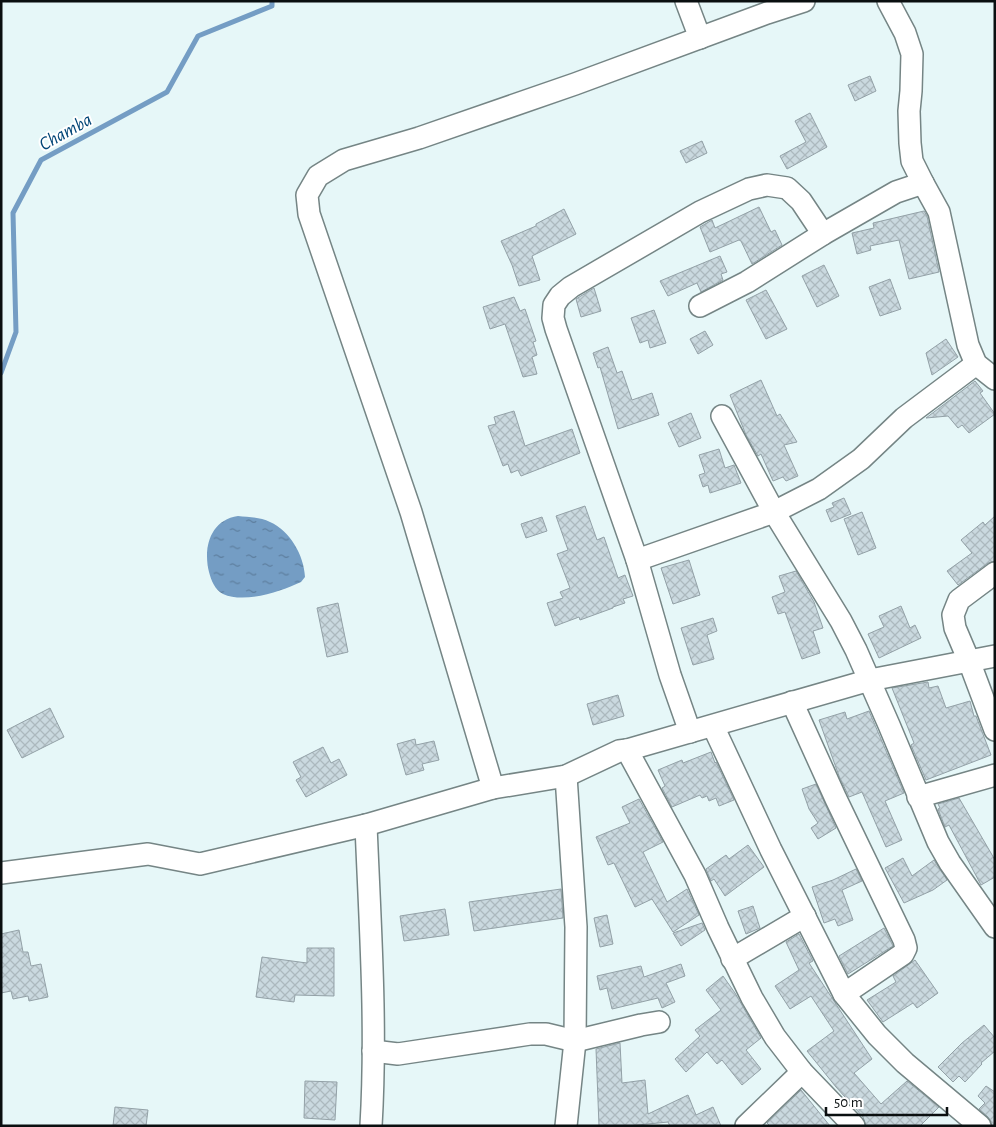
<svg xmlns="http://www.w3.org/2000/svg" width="996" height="1127" font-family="'Alegreya Sans',sans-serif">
	<defs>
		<pattern id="water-ripples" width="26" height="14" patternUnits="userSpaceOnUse" patternTransform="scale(1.25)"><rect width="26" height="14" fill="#749dc4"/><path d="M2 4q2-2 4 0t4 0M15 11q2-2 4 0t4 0" fill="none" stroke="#5d7e9e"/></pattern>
		<pattern id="building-cross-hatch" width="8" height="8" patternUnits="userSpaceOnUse" patternTransform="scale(1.25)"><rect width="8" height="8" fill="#cad9df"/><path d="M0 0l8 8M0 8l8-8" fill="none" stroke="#acb9be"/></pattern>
	</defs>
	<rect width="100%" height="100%" fill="#e6f7f8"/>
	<path fill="url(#water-ripples)" d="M 238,516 C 248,517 260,517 270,522 C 290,531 304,555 305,577 L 301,582 C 282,591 245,604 223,594 C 215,590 211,580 209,572 C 203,548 210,520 238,516 Z"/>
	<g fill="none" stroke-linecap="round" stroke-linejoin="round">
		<polyline stroke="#749dc4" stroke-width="5" points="1,373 16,332 13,213 41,160 167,92 198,36 272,6 272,1"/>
	</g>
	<g fill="url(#building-cross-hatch)" stroke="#93a1a7">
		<polygon points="870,76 876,91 855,101 848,85"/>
		<polygon points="810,113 827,147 787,169 780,156 806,142 795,121"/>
		<polygon points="702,141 707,153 686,163 680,151"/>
		<polygon points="759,207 771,232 775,230 782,245 752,264 741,241 739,240 710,252 700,227 712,220 715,228"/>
		<polygon points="564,209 576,234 532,256 540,280 519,286 512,265 501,241 536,226 536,224"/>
		<polygon points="924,211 927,216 939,272 909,279 899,240 870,246 871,250 857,254 852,233 874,228 873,223"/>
		<polygon points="720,256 727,272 721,274 723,280 701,292 697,283 668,296 660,281"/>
		<polygon points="824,265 839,296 817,307 802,276"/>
		<polygon points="890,279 901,309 880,316 869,287"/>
		<polygon points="594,288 601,311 581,317 576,299"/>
		<polygon points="766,290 787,329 766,339 746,300"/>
		<polygon points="514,297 520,311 525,309 536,341 533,342 537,355 532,357 537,374 523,377 505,324 490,329 483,307"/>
		<polygon points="654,310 666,343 650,348 648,340 640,343 631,318"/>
		<polygon points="705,331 713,345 698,354 690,339"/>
		<polygon points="946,339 958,357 932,375 926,353"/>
		<polygon points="608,347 617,373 622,371 632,400 652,393 659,415 618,429 600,367 598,368 593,353"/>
		<polygon points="761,380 777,416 780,414 797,442 784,445 798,476 786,481 783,477 773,481 761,454 758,456 746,435 730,395"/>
		<polygon points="975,381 983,391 980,393 995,414 969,433 962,425 958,428 948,416 926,418"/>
		<polygon points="514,411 525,446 572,429 580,453 521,476 518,470 511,473 508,464 503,466 488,426 496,424 494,417"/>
		<polygon points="691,413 701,438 679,447 668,423"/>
		<polygon points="719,449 725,468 734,465 741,483 710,493 708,485 703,487 699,475 705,473 699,455"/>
		<polygon points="844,498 851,514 831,522 826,510 834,507 832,503"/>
		<polygon points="585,506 597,540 604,537 618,578 625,575 633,596 623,599 625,603 613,607 613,608 580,620 579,617 555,626 547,603 563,598 560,592 570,588 557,554 568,550 556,516"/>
		<polygon points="862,512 876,548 858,555 844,519"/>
		<polygon points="995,516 995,561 988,563 958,585 947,571 972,553 961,540 983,522 985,525"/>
		<polygon points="542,517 547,531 526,538 521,524"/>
		<polygon points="689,560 700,595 673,604 661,568"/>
		<polygon points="796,571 814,602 823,628 813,631 820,653 802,659 785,612 778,614 772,597 785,592 779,576"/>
		<polygon points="338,603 348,652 327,657 317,608"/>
		<polygon points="901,606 910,628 915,625 921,638 879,658 868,634 884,627 879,616"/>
		<polygon points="713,618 717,631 707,635 714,659 693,665 681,628"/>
		<polygon points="928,682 929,688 938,686 946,708 970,701 974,716 976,716 991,755 926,780 911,745 914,743 892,688"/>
		<polygon points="618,695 624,716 593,725 587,704"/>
		<polygon points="50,708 64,737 22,758 7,730"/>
		<polygon points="869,711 904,793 885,801 902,840 886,847 862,792 849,797 839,776 819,720 845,712 847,719"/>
		<polygon points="415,739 416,745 434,741 439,760 422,764 424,770 406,775 397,744"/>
		<polygon points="323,747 331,763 339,759 347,775 306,797 296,780 301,777 293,762"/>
		<polygon points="711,752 715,763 716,762 734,800 719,806 716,798 709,801 707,796 702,798 700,795 672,807 662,788 665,786 658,770 682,760 683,763"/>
		<polygon points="816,784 836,828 818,839 811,828 818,823 809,809 802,789"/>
		<polygon points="959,798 995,860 995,877 981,885 949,825 945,827 938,809 940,808 938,804"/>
		<polygon points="639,799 663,842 643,852 667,902 687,889 699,915 673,932 652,899 635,907 614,863 608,865 596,837 630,823 622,807"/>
		<polygon points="748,845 764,867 725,896 714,879 711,881 706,869 726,855 729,859"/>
		<polygon points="903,858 912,876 934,860 947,880 933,890 904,903 885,868"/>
		<polygon points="856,869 862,881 842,890 853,920 838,926 835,919 824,923 812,887 833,880"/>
		<polygon points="561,889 563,918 474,931 469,902"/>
		<polygon points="753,906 760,928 746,934 738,911"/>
		<polygon points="445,909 449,935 404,941 400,916"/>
		<polygon points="607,915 613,944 600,947 594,918"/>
		<polygon points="702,923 705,930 681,946 673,933"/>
		<polygon points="884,928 893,946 848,974 839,956"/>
		<polygon points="19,930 23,952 28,952 31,966 41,964 48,997 29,1001 28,996 13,999 11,991 1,993 1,934"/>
		<polygon points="799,934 813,961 809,963 872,1059 854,1073 881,1104 907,1081 939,1107 920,1126 866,1126 863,1117 836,1087 807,1051 834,1031 811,996 790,1009 775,986 799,970 786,942"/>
		<polygon points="307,948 334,948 334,996 295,995 294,1002 256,997 262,957 307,963"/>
		<polygon points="915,960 938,993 917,1008 913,1003 883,1022 867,1000 896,982 893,976"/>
		<polygon points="681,964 685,976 666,983 675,1002 662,1008 658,998 612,1009 607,988 600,990 597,976 641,966 644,977"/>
		<polygon points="723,976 735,993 761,1038 746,1050 761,1069 742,1085 722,1060 717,1064 707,1052 686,1072 675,1059 700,1036 695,1030 721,1010 706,990"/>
		<polygon points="984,1025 995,1038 995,1051 981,1063 982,1064 965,1082 959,1076 953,1082 938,1067 962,1043"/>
		<polygon points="620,1043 622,1083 645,1080 648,1114 688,1095 696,1115 713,1107 721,1126 670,1126 668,1122 628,1126 599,1126 596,1049"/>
		<polygon points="305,1081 337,1082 335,1120 304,1118"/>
		<polygon points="986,1086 995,1092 995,1126 992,1126 988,1117 979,1109 985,1103 978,1096"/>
		<polygon points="801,1090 830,1126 770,1126 767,1123"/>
		<polygon points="115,1107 148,1110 146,1126 113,1126"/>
	</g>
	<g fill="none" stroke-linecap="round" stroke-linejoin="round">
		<g stroke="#758585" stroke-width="24">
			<g id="minor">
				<polyline points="686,1 700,38"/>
				<polyline points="923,183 939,212 968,345 976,364 995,379"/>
				<polyline points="700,306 747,282 823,234 896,192 923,183 912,161 910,143 909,111 911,91 912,54 905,33 888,1"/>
				<polyline points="722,416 774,512 841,621 856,650 889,725 938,842 950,863 995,927"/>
				<polyline points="637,560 774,512 819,489 861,459 904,418 976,364"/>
				<polyline points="995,573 959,600 953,615 955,628 969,661 995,730"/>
				<polyline points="792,702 836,799 904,940 906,948 903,954 844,994"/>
				<polyline points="713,726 771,850 844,994 877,1035 905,1063 980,1126"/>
				<polyline points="690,732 670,675 637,560 556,329 553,318 554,305 560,296 571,287 700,212 749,189 767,185 787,188 801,201 823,234"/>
				<polyline points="627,750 695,875 718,928 752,998 775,1037 802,1072 854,1126"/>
				<polyline points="566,776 576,927 575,1041 566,1126"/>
				<polyline points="493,788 411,512 309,214 307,195 318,176 344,160 419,138 575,84 767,13 804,1"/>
				<polyline points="918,797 995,775"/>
				<path d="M 366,825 C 370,925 377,1025 371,1126"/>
				<polyline points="1,873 148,854 200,864 366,825 493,788 566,776 619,751 627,750 870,680 995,656"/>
				<polyline points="732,959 805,916"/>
				<polyline points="373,1051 398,1054 530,1034 546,1034 575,1041 641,1025 659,1022"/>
				<polyline points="746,1126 802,1072"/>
			</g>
		</g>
		<use href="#minor" stroke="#fff" stroke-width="21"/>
	</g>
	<g text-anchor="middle" stroke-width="4" stroke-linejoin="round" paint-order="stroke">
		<g font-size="19" font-style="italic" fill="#004576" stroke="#fff">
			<text transform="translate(65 131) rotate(-29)" y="7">Chamba</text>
		</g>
	</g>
	<rect width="996" height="1127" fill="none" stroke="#0a0f10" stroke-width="5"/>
	<path d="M826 1107v8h121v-8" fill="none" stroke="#0a0f10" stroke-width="2.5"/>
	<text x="834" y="1107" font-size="15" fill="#0a0f10" stroke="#ffffff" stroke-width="4" paint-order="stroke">50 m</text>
</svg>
